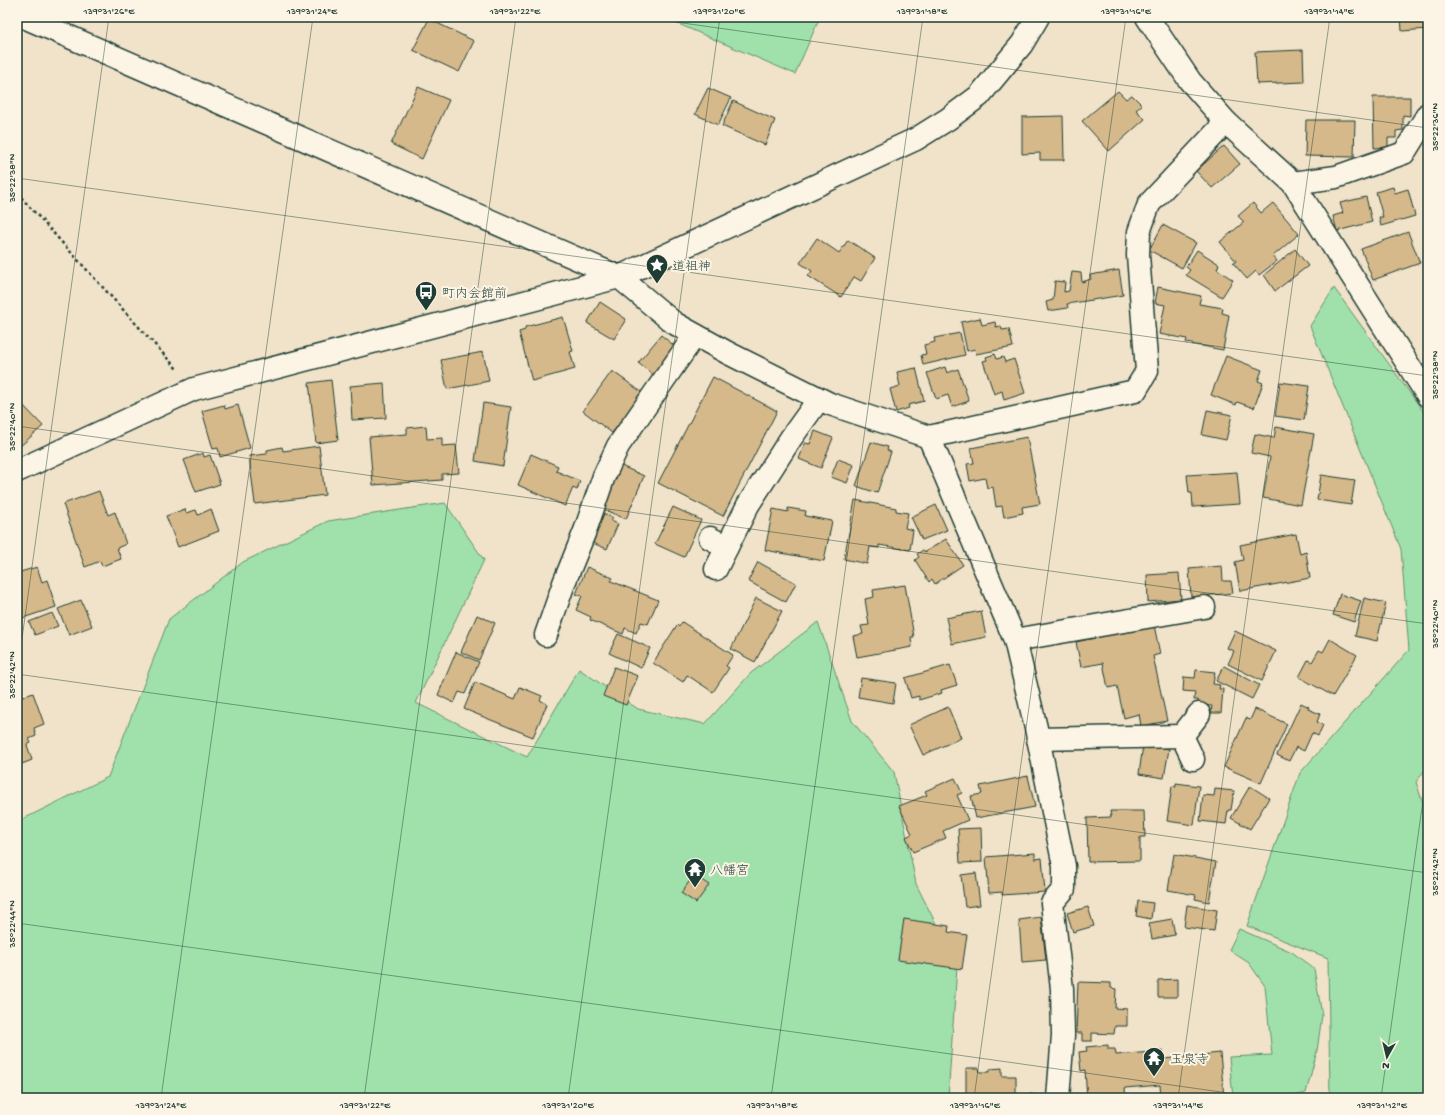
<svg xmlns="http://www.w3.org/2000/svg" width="1445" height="1115" font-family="'Gochi Hand','Klee One',sans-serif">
	<rect width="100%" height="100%" fill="#f1e3ca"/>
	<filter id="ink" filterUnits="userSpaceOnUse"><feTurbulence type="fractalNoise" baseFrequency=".025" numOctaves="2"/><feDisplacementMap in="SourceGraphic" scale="8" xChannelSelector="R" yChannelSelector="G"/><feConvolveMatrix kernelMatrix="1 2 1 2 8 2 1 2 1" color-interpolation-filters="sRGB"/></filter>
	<g filter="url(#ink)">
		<g fill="#a0e1ab" stroke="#608f70">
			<polygon points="662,17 820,17 795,74"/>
			<polygon points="1334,288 1428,418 1428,766 1416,782 1428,819 1428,1098 1330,1098 1328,958 1247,926 1300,773 1409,650 1401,549 1310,326"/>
			<polygon points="445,503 484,560 416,703 527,757 579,669 638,709 705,724 751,673 818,622 852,721 894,772 916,884 957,966 948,1098 17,1098 17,822 108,777 169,619 243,562 328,521"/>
			<polygon points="1239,929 1292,952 1314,969 1322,1015 1317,1051 1306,1093 1284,1098 1233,1098 1229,1057 1272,1055 1265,986 1249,963 1229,950"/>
		</g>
		<g fill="#d6b98a" stroke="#1f3d34">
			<polygon points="1401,17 1428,17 1428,29 1402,31"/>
			<polygon points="429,19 474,41 459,72 413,50"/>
			<polygon points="1303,50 1304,82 1257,84 1255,52"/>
			<polygon points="418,87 449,100 422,159 391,144"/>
			<polygon points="708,88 731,98 718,125 695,114"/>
			<polygon points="1118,91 1126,99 1132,95 1142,105 1136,110 1145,119 1109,151 1082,121"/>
			<polygon points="1373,97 1410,97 1410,116 1403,115 1403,130 1396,131 1396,138 1388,138 1388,147 1374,148"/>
			<polygon points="733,101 775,120 765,145 722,126"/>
			<polygon points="1063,116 1064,160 1040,160 1040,153 1022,154 1022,117"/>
			<polygon points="1306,120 1355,120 1354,157 1305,156"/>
			<polygon points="1224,146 1240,164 1212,188 1196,171"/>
			<polygon points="1393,187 1395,193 1408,189 1415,216 1381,226 1379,217 1383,217 1376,192"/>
			<polygon points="1366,197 1372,222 1337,231 1333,216 1343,213 1340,203"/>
			<polygon points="1253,203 1261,213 1273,203 1299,234 1273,256 1277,261 1259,275 1256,271 1247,279 1233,263 1236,261 1220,242 1244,222 1238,216"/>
			<polygon points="1163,225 1196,243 1182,268 1149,250"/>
			<polygon points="1408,232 1420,263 1373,280 1361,249"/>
			<polygon points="817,238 839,253 848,240 875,258 861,281 854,277 841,297 808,276 812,271 800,263"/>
			<polygon points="1295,249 1308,266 1275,291 1264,275"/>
			<polygon points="1197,250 1219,264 1217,269 1233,280 1222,297 1186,275 1190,270 1186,267"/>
			<polygon points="1119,270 1123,295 1067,304 1068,308 1048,311 1046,302 1053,300 1055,281 1065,282 1064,292 1069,291 1072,272 1081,273 1082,282 1091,279 1090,275"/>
			<polygon points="1158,287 1201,296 1199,304 1223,308 1222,313 1229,315 1223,350 1186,343 1187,339 1159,334 1165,305 1155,303"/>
			<polygon points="600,302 626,319 614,339 587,323"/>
			<polygon points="563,317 573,351 570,352 575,369 532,381 519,332 525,330 525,327"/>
			<polygon points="980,318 982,325 995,322 996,327 1001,326 1002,330 1009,329 1013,347 976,354 975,349 967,351 961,322"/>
			<polygon points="960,333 965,355 923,365 921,355 926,354 924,345 935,342 934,338"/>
			<polygon points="661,335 677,348 655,376 638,363"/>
			<polygon points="483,352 489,381 447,389 441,360"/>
			<polygon points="995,354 997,359 1003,357 1005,362 1014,359 1025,393 1004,400 1002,391 994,394 983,361 987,360 986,357"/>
			<polygon points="1226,356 1262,370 1258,381 1263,383 1254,408 1237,402 1236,405 1211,395"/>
			<polygon points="945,367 947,373 958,369 969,401 952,407 948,395 936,399 927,373"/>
			<polygon points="916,368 924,401 908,405 909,408 896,412 890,389 900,386 897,372"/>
			<polygon points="612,371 643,393 612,433 583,411"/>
			<polygon points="713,377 777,411 723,516 658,483"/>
			<polygon points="331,380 338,440 316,443 309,383"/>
			<polygon points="1280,382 1309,386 1304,420 1275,416"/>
			<polygon points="384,383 386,418 352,420 350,386"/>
			<polygon points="17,399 43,426 18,448 17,447"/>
			<polygon points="483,403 511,407 503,466 475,461"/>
			<polygon points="224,405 225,409 238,405 250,448 220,457 218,448 213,449 202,411"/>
			<polygon points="1207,410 1232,415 1226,440 1202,435"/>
			<polygon points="426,426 427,439 442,438 442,446 456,445 459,473 442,474 442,480 373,485 369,437 407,434 407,428"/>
			<polygon points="1276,427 1314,434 1301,505 1263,498 1270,457 1251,453 1255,434 1274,438"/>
			<polygon points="815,431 833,438 821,468 799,459 805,443 810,444"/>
			<polygon points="1027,437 1040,504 1022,507 1023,513 1004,517 1002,506 996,507 993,487 987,488 985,478 970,481 967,464 974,463 971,448"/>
			<polygon points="871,442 888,447 887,450 891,452 877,493 856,486"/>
			<polygon points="319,446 325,495 255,504 249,456 267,454 267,450 282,447 283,451"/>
			<polygon points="203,453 204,457 210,455 220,484 196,492 184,460"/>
			<polygon points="531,454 558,466 556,471 580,481 577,490 573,488 565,506 518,485"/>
			<polygon points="838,459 854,465 847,483 831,477"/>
			<polygon points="619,465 644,476 626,519 600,508"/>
			<polygon points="1237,472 1240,504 1193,507 1192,493 1189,493 1187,475"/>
			<polygon points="1321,475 1355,480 1351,505 1317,500"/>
			<polygon points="99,491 108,515 115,512 126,544 117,548 121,559 102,566 100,561 85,567 63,504"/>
			<polygon points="855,500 896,508 896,511 908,513 905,528 913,530 910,550 879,545 879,548 870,547 867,564 844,559"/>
			<polygon points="936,505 947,530 922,540 911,517"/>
			<polygon points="673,507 701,520 684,557 655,544"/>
			<polygon points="788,508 806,511 805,516 832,521 824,561 765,550 773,509 788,512"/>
			<polygon points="185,509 186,513 196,510 198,515 211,509 219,531 178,547 166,516"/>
			<polygon points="600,512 613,518 611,521 618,524 607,549 588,541"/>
			<polygon points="1296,534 1300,554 1306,552 1310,578 1240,591 1235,562 1243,560 1240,545"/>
			<polygon points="946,539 963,565 935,584 932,579 929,582 915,560 919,557 917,554 923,550 925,552"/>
			<polygon points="758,562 796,583 786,602 748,581"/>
			<polygon points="1222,566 1223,581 1231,581 1233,593 1191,597 1189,569"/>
			<polygon points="37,567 42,582 47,580 56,607 17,620 17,573"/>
			<polygon points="587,567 613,578 611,581 658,600 648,624 641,622 636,633 625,628 623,634 590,620 591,617 576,610 582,596 576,594"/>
			<polygon points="1179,573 1181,599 1148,602 1147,575"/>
			<polygon points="905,585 914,637 911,637 912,647 857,657 853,636 863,634 861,626 869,625 865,599 874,597 873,590"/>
			<polygon points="1340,594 1361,601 1354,622 1333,615"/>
			<polygon points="756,598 782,611 755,662 731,649"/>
			<polygon points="1364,598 1386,603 1377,641 1355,636"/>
			<polygon points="81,600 92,626 69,635 58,609"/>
			<polygon points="981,611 986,637 952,644 946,618"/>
			<polygon points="52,613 58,626 35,635 29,622"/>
			<polygon points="477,615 495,623 479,660 461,652"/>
			<polygon points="682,622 733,655 726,666 729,668 713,692 687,675 683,682 653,663 677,625 679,627"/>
			<polygon points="1154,625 1160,654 1153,656 1167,721 1141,726 1139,714 1124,718 1117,686 1108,688 1103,663 1081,667 1076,642"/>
			<polygon points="1235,631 1276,651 1262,681 1228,664 1234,651 1227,648"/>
			<polygon points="618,634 650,648 641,668 609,653"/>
			<polygon points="1330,639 1357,655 1333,696 1299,677 1308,660 1312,662 1319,650 1323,652"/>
			<polygon points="456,652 479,662 465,694 459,692 454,703 438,695"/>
			<polygon points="950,665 957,685 941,690 942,693 919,700 919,696 911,698 905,678"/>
			<polygon points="1224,666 1259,685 1252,699 1216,681"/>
			<polygon points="614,667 638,676 626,705 603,696"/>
			<polygon points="1196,670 1215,672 1213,684 1220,685 1219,689 1223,689 1221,713 1211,713 1212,706 1198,705 1198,700 1194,700 1195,692 1183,691 1184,677 1195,678"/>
			<polygon points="861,678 896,683 893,703 858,697"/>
			<polygon points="475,682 515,699 520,687 542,696 540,700 547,704 533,737 464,709"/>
			<polygon points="33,693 44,724 34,728 36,736 29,739 31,743 27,745 32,760 17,766 17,699"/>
			<polygon points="1301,703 1309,707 1308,709 1320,714 1317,722 1323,725 1318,736 1312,733 1304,751 1296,747 1289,761 1277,755"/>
			<polygon points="948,707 961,738 923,755 909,725"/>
			<polygon points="1255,709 1287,724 1261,783 1224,767 1246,718 1250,720"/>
			<polygon points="1143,745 1169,749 1164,778 1139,774"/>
			<polygon points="1028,776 1035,807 976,818 971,796 982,794 980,786"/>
			<polygon points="955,778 962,793 957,795 968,820 943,831 946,838 913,852 906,837 912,834 899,806 927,795 925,791"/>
			<polygon points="1176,783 1199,786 1194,825 1167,821 1172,786 1176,787"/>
			<polygon points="1250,786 1269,798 1250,829 1231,818"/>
			<polygon points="1215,789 1234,791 1231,810 1228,810 1226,824 1200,821 1203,795 1214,796"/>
			<polygon points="1110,811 1144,811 1145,837 1140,837 1140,861 1088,862 1087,818 1111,817"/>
			<polygon points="981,828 982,862 960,863 958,829"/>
			<polygon points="1035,853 1035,859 1042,858 1045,892 1002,895 1002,892 989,893 986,857"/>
			<polygon points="1174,854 1216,862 1209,902 1195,899 1196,895 1168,890"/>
			<polygon points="976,873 980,905 965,907 961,875"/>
			<polygon points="694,875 709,885 696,903 681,893"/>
			<polygon points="1138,901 1153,903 1151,919 1136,916"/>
			<polygon points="1187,905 1217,910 1214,931 1184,927"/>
			<polygon points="1088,907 1094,926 1073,932 1067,913"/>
			<polygon points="1041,917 1046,960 1022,962 1019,920"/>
			<polygon points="904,919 949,926 948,932 967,935 962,969 898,960"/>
			<polygon points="1172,919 1175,935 1152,939 1149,923"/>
			<polygon points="1177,979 1177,997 1158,997 1158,980"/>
			<polygon points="1078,982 1111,983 1111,988 1116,989 1115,1008 1127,1009 1127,1026 1115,1026 1114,1034 1092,1033 1092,1041 1082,1041 1082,1033 1076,1033"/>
			<polygon points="1108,1045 1108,1049 1115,1049 1116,1055 1163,1051 1164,1059 1220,1053 1224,1098 1161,1098 1160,1085 1125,1088 1126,1098 1087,1098 1085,1070 1081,1071 1079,1052 1087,1051 1086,1047"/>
			<polygon points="966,1068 979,1068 980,1072 990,1072 990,1069 1002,1068 1002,1076 1016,1076 1016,1098 966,1098"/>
			<polygon points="1030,1094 1044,1096 1044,1098 1024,1098 1029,1098"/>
		</g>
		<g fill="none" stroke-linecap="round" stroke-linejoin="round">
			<g stroke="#1f3d34" stroke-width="25">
				<g id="minor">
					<polyline points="24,17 619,277 674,323 728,353 830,404 929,437 1135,391 1147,371 1138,255 1139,232 1149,204 1226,122"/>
					<polyline points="1147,17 1190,81 1226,122 1293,183 1428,396"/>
					<polyline points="1293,183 1336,177 1404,153 1428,114"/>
					<polyline points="929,437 1015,640 1036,728 1064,866 1064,889 1052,903 1062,989 1063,1035 1058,1098"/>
					<polyline points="17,471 194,389 619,277 916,139 948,119 979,96 1022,44 1038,17"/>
					<polyline points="710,538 727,547"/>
					<polyline points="716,569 748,505 791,438 819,399"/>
					<polyline points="546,635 564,583 585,531 604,476 618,446 695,335"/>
					<polyline points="1015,640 1204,607"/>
					<polyline points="1038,739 1182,736"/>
					<polyline points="1193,759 1182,736 1199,714"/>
				</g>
			</g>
			<polyline stroke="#1f3d34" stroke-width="2.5" stroke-dasharray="3 3" stroke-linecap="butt" points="17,193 177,369"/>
			<use href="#minor" stroke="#fcf5e5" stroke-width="22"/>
		</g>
	</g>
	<path fill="none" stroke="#1f3d34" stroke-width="1" stroke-opacity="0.45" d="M 640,17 L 1428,128M 17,178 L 1428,376M 17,426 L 1428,624M 17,674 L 109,17M 17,674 L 1428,873M 17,923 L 1264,1098M 161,1098 L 313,17M 364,1098 L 516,17M 568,1098 L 720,17M 771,1098 L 923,17M 974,1098 L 1126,17M 1178,1098 L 1330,17M 1381,1098 L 1428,765"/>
	<defs>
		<g id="sight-pin" transform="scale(1.15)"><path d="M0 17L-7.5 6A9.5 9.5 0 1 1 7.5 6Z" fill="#1f3d34" stroke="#fcf5e5"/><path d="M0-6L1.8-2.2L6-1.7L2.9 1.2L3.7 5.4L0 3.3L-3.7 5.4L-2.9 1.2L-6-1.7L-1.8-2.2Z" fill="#fff"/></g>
		<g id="bus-pin" transform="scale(1.15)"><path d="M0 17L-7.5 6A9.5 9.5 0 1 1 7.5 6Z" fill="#1f3d34" stroke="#fcf5e5"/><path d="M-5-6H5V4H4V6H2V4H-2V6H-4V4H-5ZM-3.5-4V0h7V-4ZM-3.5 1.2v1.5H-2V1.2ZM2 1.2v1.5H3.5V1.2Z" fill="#fff"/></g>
		<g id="temple-pin" transform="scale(1.15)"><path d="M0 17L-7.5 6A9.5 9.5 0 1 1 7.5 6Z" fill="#1f3d34" stroke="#fcf5e5"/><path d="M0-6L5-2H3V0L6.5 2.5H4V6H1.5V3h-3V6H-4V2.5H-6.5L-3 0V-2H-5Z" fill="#fff"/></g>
	</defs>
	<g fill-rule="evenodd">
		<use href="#sight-pin" x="657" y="265"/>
		<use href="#bus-pin" x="426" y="292"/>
		<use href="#temple-pin" x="695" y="869"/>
		<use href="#temple-pin" x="1154" y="1058"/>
	</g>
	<g text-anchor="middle" stroke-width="4" stroke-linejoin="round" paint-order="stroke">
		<g font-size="13" fill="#1f3d34" stroke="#fcf5e5" text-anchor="start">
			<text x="672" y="270">道祖神</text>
			<text x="442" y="297">町内会館前</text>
			<text x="710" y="874">八幡宮</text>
			<text x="1170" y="1063">玉泉寺</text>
		</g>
	</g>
	<rect width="1445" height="1115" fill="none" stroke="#fcf5e5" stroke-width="44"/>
	<g transform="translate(1387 1057) rotate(188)" stroke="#fcf5e5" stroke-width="3" paint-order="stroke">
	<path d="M0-3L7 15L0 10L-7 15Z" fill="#1f3d34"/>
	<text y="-6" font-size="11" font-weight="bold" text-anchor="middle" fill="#1f3d34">N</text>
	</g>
	<rect x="22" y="22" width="1401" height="1071" fill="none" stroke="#1f3d34" stroke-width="1.5"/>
	<g font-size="10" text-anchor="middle" fill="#1f3d34">
		<text x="109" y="14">139°31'26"E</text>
		<text x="312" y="14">139°31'24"E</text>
		<text x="515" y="14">139°31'22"E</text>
		<text x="719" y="14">139°31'20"E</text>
		<text x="922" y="14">139°31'18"E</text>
		<text x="1126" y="14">139°31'16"E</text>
		<text x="1329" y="14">139°31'14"E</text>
		<text transform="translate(1434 127) rotate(-90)" y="4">35°22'36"N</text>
		<text transform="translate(11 178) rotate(-90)" y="4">35°22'38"N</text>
		<text transform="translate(1434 375) rotate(-90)" y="4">35°22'38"N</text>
		<text transform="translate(11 427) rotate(-90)" y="4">35°22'40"N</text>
		<text transform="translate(1434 624) rotate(-90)" y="4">35°22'40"N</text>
		<text transform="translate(11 675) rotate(-90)" y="4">35°22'42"N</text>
		<text transform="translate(1434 872) rotate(-90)" y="4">35°22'42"N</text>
		<text transform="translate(11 924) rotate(-90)" y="4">35°22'44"N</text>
		<text x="161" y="1108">139°31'24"E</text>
		<text x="365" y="1108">139°31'22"E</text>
		<text x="568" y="1108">139°31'20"E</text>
		<text x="772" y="1108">139°31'18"E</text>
		<text x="975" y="1108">139°31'16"E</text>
		<text x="1178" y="1108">139°31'14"E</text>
		<text x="1382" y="1108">139°31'12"E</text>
	</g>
</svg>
